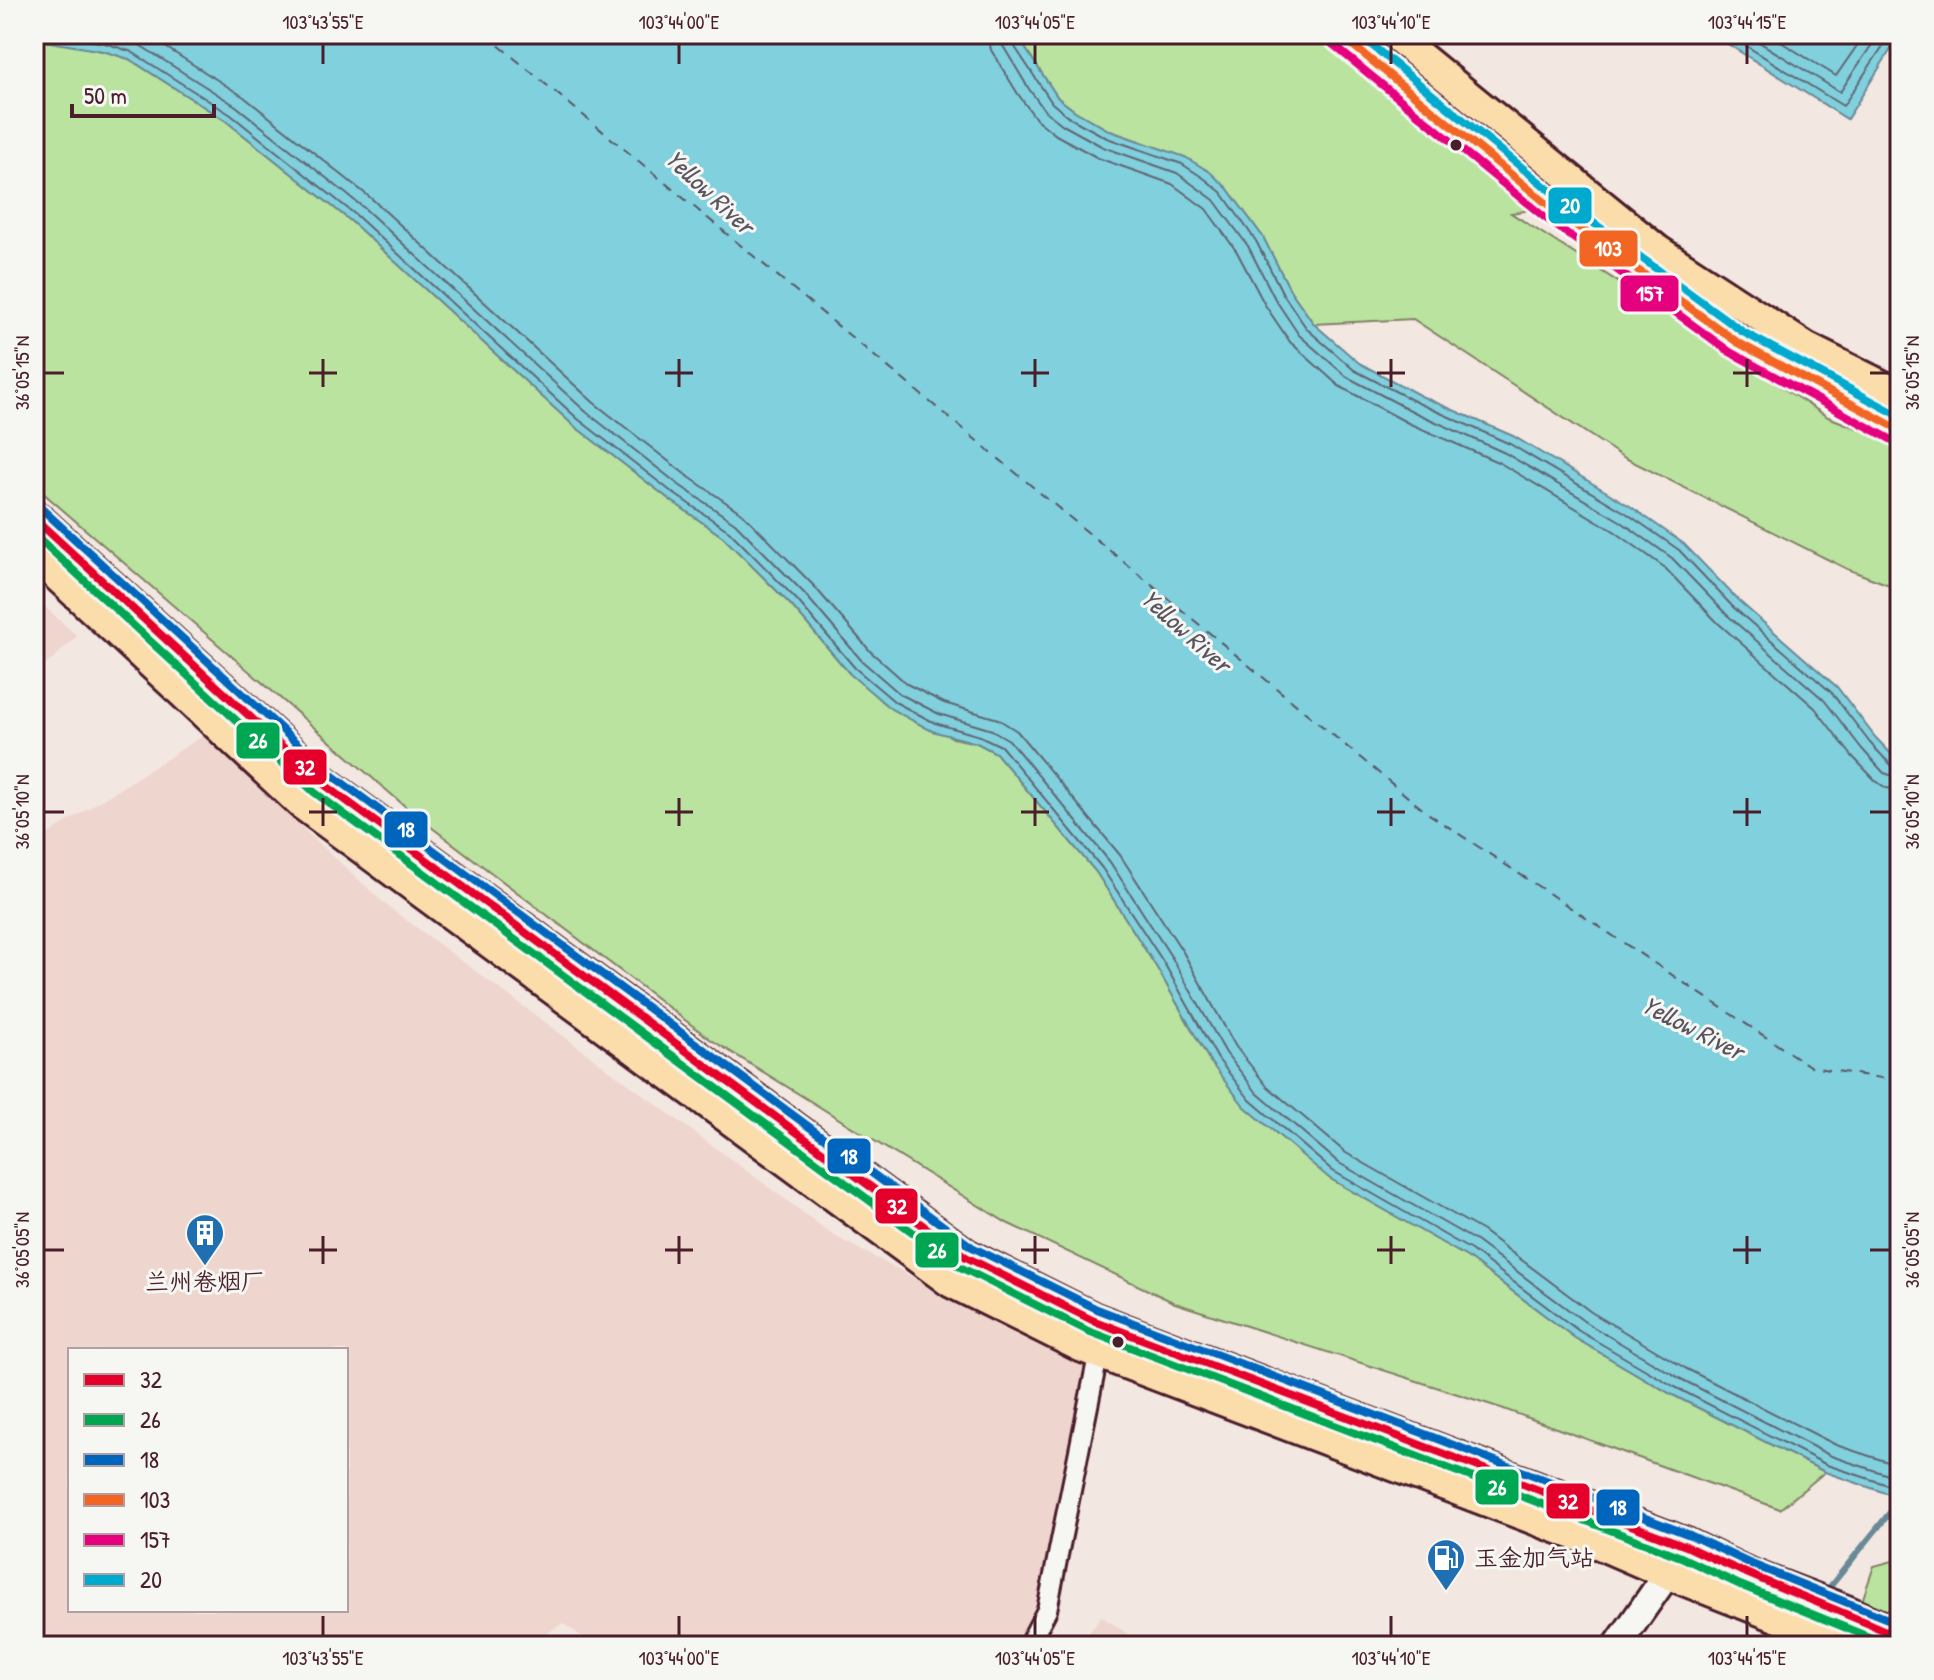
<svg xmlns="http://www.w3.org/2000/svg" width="1934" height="1680" font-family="'Patrick Hand','LXGW WenKai TC',sans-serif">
	<rect width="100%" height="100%" fill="#f2e7e1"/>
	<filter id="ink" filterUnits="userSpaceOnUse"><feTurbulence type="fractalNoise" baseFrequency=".0125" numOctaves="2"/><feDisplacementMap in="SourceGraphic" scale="16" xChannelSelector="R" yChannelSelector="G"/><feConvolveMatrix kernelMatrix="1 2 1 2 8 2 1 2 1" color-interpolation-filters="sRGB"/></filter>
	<g filter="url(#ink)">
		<g fill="#eed5cd" fill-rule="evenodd">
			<polygon points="34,597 77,636 34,676"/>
			<path d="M 203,736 L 387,906 L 836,1237 L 976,1310 L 1094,1366 L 1046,1601 L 1023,1646 L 595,1646 L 563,1623 L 528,1646 L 34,1646 L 34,843 ZM 70,1350 L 346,1350 L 346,1610 L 70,1610 Z"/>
			<polygon points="1101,1616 1145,1646 1080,1646"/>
		</g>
		<g fill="#b9e39f" stroke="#828165" stroke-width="2">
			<polygon points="1016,34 1339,34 1551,207 1511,213 1828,417 1900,445 1900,589 1847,569 1623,457 1413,319 1314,324 1290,290 1263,237 1227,188 1144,143 1110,131 1075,111 1058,98"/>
			<polygon points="34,38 103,51 129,59 226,121 352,222 573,425 669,499 723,537 791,605 850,674 953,738 977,743 996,753 1096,872 1157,968 1211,1063 1329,1178 1467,1257 1575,1338 1671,1394 1825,1472 1780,1509 1501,1408 1175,1303 1007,1223 710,1039 414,814 34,485"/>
			<polygon points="1900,1559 1900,1619 1861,1604 1874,1566"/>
		</g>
		<g fill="#81d0de" stroke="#6b8996" stroke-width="2">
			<polygon points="34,34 1016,34 1058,98 1075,111 1110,131 1185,157 1210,172 1227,188 1263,237 1290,290 1314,324 1359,363 1421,396 1513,436 1630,506 1684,544 1739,601 1837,687 1875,737 1900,763 1900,1498 1825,1472 1671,1394 1575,1338 1467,1257 1329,1178 1244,1106 1211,1063 1157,968 1096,872 996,753 977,743 932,731 891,709 850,674 791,605 723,537 669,499 573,425 352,222 226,121 129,59 103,51 39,40 34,38"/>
			<polygon points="1712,34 1900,34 1900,35 1847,119"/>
		</g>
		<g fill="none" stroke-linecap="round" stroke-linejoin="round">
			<g stroke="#606673" stroke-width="2">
				<polyline points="51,34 105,43 132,52 231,115 357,216 578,419 673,493 729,531 797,600 855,668 895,702 935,723 980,736 1001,746 1102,868 1164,963 1218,1059 1250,1100 1333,1171 1471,1250 1579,1331 1675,1387 1827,1465 1900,1489"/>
				<polyline points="110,34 138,44 236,106 364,208 585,411 679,485 735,523 804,593 862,661 900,694 939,714 992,730 1009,740 1110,862 1172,958 1226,1053 1257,1093 1339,1163 1476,1241 1585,1322 1679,1378 1831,1456 1900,1479"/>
				<polyline points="145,34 244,97 372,199 593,402 686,475 743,514 813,585 871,652 907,684 944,703 998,719 1017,731 1120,855 1183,952 1236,1047 1266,1085 1346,1153 1483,1231 1591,1312 1685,1368 1836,1445 1900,1466"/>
				<polyline points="988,34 991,50 1018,94 1036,119 1056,135 1098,158 1172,184 1206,209 1237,252 1265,305 1290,342 1339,386 1408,423 1500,463 1614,531 1664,567 1718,623 1815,708 1852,756 1876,781 1886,788 1900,790"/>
				<polyline points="1000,34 1003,46 1029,89 1045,111 1063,125 1103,147 1177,173 1214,200 1248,246 1275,299 1299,335 1347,377 1414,412 1505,453 1620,521 1672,558 1726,614 1824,700 1862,749 1884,773 1900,778"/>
				<polyline points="1010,34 1011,41 1052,103 1070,118 1107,138 1182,164 1205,179 1222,193 1256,241 1283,294 1307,329 1354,370 1418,403 1510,444 1626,513 1679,550 1733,607 1832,693 1870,743 1892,766 1900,768"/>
				<polyline points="1727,34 1843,106 1891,34"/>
				<polyline points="1746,34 1840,92 1879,34"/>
				<polyline points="1768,34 1836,76 1865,34"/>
			</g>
			<g stroke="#6b8996" stroke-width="6">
				<polyline points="1825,1593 1900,1500"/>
				<polyline points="1783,1646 1793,1633"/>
			</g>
			<polyline stroke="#5a5461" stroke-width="2" stroke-dasharray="10 8" stroke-linecap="butt" points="485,34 1426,812 1811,1067 1900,1081"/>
			<g stroke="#4a1f2b" stroke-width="24">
				<polyline id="street" points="1028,1646 1047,1610 1099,1351"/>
			</g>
			<g stroke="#4a1f2b" stroke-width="32">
				<polyline id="secondary" points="1617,1646 1679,1557"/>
			</g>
			<g stroke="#4a1f2b" stroke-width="34">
				<g id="primary">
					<polyline points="1339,34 1551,207 1737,342 1900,430"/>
					<polyline points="1393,34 1658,250 1806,347 1900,394"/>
				</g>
			</g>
			<g stroke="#4a1f2b" stroke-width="40">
				<g id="highway">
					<polyline points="34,518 321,782 966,1257 1092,1320 1686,1546 1744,1574 1848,1614 1900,1637"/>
					<polyline points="34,551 303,802 952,1280 1081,1344 1593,1539 1669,1572 1858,1646"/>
				</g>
			</g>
			<use href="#street" stroke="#f6f6f2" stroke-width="18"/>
			<use href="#secondary" stroke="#f6f6f2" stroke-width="26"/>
			<use href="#primary" stroke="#fbdcab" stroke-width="28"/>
			<use href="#highway" stroke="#fbdcab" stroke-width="34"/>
			<g stroke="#f6f6f2" stroke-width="14">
				<path id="bus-1" d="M 34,518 L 321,782 L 966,1257 L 1092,1320 L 1686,1546 C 1756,1580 1828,1605 1899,1637 L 1894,1646"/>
			</g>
			<g stroke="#f6f6f2" stroke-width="14">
				<polyline id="bus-2" points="34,534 314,792 960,1267 1088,1331 1681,1557 1740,1585 1891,1646"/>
			</g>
			<g stroke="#f6f6f2" stroke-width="14">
				<polyline id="bus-3" points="42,509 329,773 972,1247 1097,1309 1690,1535 1749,1563 1900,1624"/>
			</g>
			<g stroke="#f6f6f2" stroke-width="14">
				<polyline id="bus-4" points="1339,34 1551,207 1737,342 1900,430"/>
			</g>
			<g stroke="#f6f6f2" stroke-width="14">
				<polyline id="bus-5" points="1331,43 1543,216 1730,352 1894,441"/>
			</g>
			<g stroke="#f6f6f2" stroke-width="14">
				<polyline id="bus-6" points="1358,34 1558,197 1743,332 1900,416"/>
			</g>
			<use href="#bus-1" stroke="#e4002b" stroke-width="8"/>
			<use href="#bus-2" stroke="#00a651" stroke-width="8"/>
			<use href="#bus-3" stroke="#0065bd" stroke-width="8"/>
			<use href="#bus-4" stroke="#f26522" stroke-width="8"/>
			<use href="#bus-5" stroke="#e5007d" stroke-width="8"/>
			<use href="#bus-6" stroke="#00a9ce" stroke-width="8"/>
		</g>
	</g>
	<path fill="none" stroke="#4a1f2b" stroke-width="3" d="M 323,44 L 323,64M 679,44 L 679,64M 1035,44 L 1035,64M 1391,44 L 1391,64M 1747,44 L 1747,64M 323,359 L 323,387M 679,359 L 679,387M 1035,359 L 1035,387M 1391,359 L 1391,387M 1747,359 L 1747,387M 44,373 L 64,373M 309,373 L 337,373M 665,373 L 693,373M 1021,373 L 1049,373M 1377,373 L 1405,373M 1733,373 L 1761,373M 1870,373 L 1890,373M 323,798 L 323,826M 679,798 L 679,826M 1035,798 L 1035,826M 1391,798 L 1391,826M 1747,798 L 1747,826M 44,812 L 64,812M 309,812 L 337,812M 665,812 L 693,812M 1021,812 L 1049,812M 1377,812 L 1405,812M 1733,812 L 1761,812M 1870,812 L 1890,812M 323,1236 L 323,1264M 679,1236 L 679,1264M 1035,1236 L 1035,1264M 1391,1236 L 1391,1264M 1747,1236 L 1747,1264M 44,1250 L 64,1250M 309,1250 L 337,1250M 665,1250 L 693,1250M 1021,1250 L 1049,1250M 1377,1250 L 1405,1250M 1733,1250 L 1761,1250M 1870,1250 L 1890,1250M 323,1616 L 323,1636M 679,1616 L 679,1636M 1035,1616 L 1035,1636M 1391,1616 L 1391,1636M 1747,1616 L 1747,1636"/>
	<defs>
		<g id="building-pin" transform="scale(2)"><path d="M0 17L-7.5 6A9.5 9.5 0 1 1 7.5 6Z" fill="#1f6fb2" stroke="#f6f6f2"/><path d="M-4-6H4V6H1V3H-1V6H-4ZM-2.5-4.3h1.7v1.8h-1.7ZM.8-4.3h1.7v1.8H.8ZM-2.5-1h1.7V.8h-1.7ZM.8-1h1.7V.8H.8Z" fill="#fff"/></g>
		<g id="fuel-pin" transform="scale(2)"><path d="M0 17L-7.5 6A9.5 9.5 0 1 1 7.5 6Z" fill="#1f6fb2" stroke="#f6f6f2"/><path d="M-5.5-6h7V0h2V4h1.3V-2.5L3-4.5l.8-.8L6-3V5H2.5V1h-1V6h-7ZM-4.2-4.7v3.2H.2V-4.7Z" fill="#fff"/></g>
	</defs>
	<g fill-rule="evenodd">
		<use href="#building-pin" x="205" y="1233"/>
		<use href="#fuel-pin" x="1446" y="1558"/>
	</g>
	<g fill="#4a1f2b" stroke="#f6f6f2" stroke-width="3">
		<circle cx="1456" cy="145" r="7"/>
		<circle cx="1118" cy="1342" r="7"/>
	</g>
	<g text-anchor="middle" stroke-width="6" stroke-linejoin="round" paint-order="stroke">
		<g font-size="24" fill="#4a1f2b" stroke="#f6f6f2">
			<text x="205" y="1290">兰州卷烟厂</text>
			<text x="1474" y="1566" text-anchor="start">玉金加气站</text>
		</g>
		<g font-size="26" font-style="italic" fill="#5a5461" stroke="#f6f6f2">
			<text transform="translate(710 192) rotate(43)" y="9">Yellow River</text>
			<text transform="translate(1186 631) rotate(42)" y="9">Yellow River</text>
			<text transform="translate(1693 1028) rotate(27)" y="9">Yellow River</text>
		</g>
	</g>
	<g stroke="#f6f6f2" stroke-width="3">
		<rect x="1547" y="186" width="46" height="39" rx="8" fill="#00a9ce"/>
		<rect x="1578" y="229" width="61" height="39" rx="8" fill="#f26522"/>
		<rect x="1619" y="274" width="61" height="39" rx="8" fill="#e5007d"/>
		<rect x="235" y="721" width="46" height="39" rx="8" fill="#00a651"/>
		<rect x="282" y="748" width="46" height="38" rx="8" fill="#e4002b"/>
		<rect x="383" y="810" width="46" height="39" rx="8" fill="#0065bd"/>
		<rect x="826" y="1137" width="46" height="38" rx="8" fill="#0065bd"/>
		<rect x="874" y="1187" width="45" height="38" rx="8" fill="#e4002b"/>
		<rect x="914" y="1231" width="46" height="38" rx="8" fill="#00a651"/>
		<rect x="1474" y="1468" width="46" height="38" rx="8" fill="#00a651"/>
		<rect x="1545" y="1482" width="46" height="38" rx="8" fill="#e4002b"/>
		<rect x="1595" y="1488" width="46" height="39" rx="8" fill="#0065bd"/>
	</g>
	<g font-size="22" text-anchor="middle" font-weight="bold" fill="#fff">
		<text x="1570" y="213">20</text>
		<text x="1608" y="256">103</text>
		<text x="1650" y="301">157</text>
		<text x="258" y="748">26</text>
		<text x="305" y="775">32</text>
		<text x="406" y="837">18</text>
		<text x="849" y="1164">18</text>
		<text x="897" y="1214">32</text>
		<text x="937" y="1258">26</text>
		<text x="1497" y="1495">26</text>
		<text x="1568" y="1509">32</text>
		<text x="1618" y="1515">18</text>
	</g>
	<rect width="1934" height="1680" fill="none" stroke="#f6f6f2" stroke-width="88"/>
	<rect x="68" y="1348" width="280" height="264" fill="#f6f6f2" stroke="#b1a0a2" stroke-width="2"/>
	<rect x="84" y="1374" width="40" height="12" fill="#e4002b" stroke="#b1a0a2" stroke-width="2"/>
	<text x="140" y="1388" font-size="24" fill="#4a1f2b">32</text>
	<rect x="84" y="1414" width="40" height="12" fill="#00a651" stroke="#b1a0a2" stroke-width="2"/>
	<text x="140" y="1428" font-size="24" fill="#4a1f2b">26</text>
	<rect x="84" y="1454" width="40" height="12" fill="#0065bd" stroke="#b1a0a2" stroke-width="2"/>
	<text x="140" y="1468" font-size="24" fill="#4a1f2b">18</text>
	<rect x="84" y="1494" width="40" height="12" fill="#f26522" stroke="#b1a0a2" stroke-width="2"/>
	<text x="140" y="1508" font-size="24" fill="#4a1f2b">103</text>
	<rect x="84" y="1534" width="40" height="12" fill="#e5007d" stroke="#b1a0a2" stroke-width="2"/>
	<text x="140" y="1548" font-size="24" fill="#4a1f2b">157</text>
	<rect x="84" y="1574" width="40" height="12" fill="#00a9ce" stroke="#b1a0a2" stroke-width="2"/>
	<text x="140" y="1588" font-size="24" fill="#4a1f2b">20</text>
	<path d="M72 104v12h142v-12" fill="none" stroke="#4a1f2b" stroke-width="4"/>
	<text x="84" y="104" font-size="24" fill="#4a1f2b" stroke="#f6f6f2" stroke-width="6" paint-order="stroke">50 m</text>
	<rect x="44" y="44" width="1846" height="1592" fill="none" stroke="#4a1f2b" stroke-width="3"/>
	<g font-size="20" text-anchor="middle" fill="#4a1f2b">
		<text x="323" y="29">103°43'55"E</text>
		<text x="679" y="29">103°44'00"E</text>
		<text x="1035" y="29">103°44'05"E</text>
		<text x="1391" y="29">103°44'10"E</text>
		<text x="1747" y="29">103°44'15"E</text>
		<text transform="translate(22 373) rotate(-90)" y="7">36°05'15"N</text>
		<text transform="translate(1912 373) rotate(-90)" y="7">36°05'15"N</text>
		<text transform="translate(22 812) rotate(-90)" y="7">36°05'10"N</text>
		<text transform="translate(1912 812) rotate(-90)" y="7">36°05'10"N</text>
		<text transform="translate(22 1250) rotate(-90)" y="7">36°05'05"N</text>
		<text transform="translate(1912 1250) rotate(-90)" y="7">36°05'05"N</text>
		<text x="323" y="1665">103°43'55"E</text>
		<text x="679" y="1665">103°44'00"E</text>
		<text x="1035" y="1665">103°44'05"E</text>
		<text x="1391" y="1665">103°44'10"E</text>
		<text x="1747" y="1665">103°44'15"E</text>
	</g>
</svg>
